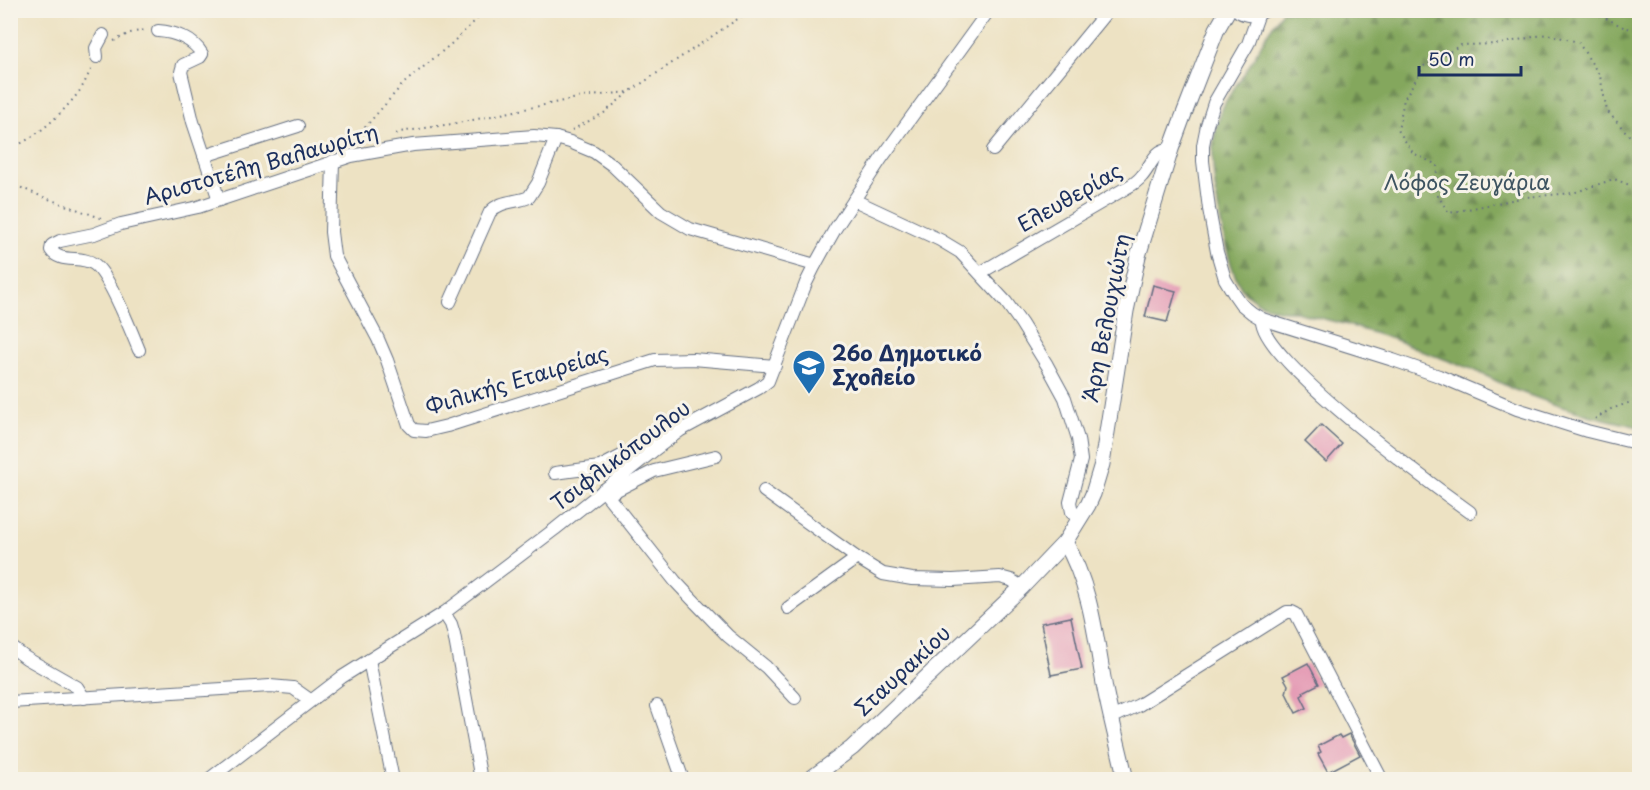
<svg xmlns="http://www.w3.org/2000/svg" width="1650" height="790" font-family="'Playpen Sans',sans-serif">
	<defs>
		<pattern id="forest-firs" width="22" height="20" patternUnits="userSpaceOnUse" patternTransform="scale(1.5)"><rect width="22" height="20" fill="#84a75d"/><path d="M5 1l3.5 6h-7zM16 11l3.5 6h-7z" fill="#6b8850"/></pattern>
	</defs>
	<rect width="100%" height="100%" fill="#f7f3e8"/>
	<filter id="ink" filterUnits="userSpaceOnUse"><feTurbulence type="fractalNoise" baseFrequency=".0167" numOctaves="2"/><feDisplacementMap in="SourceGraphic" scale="12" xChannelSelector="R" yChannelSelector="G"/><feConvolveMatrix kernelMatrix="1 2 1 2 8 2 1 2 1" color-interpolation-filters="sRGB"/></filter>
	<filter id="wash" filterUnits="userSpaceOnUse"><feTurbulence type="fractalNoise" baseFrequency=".008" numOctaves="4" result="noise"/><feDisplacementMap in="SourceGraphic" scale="24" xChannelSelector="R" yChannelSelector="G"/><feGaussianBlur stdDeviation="1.35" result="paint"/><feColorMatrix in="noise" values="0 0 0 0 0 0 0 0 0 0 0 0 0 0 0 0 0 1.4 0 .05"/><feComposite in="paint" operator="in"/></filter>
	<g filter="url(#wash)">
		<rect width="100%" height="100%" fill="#ede2c3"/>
		<path fill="url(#forest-firs)" stroke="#506b5e" stroke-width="1.5" d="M 1282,11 L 1639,11 L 1639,427 L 1592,416 L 1559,406 L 1515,390 L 1472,369 L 1427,353 L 1399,341 L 1348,325 L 1292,311 C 1275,312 1254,303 1243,290 C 1226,269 1211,176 1213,148 C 1214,136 1217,124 1221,112 C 1227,95 1240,81 1249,66 C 1256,55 1261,44 1267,34 C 1272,26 1278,19 1282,11 Z"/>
		<g id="blocks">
			<g fill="#e59db6">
				<polygon points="1153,285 1176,291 1167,322 1145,317"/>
				<polygon points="1321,425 1342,444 1326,462 1305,442"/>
				<polygon points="1071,617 1082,669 1051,675 1041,623"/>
				<polygon points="1308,663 1319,684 1303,692 1304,694 1301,696 1307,708 1296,713 1286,693 1288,685 1283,676"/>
				<polygon points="1349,734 1360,755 1328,772 1318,754 1321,752 1318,746 1339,735 1341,738"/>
			</g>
		</g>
	</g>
	<g filter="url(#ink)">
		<use href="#blocks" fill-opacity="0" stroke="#646e81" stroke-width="1.5"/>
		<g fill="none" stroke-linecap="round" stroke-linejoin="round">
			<g stroke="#646e81" stroke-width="14">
				<g id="minor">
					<polyline points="1259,13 1248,44 1214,103 1207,125 1203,145 1203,161 1209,209 1217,252 1225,279 1234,294 1241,304 1252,313 1262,319 1393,360 1439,376 1517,409 1587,431 1640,444"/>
					<path d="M 158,31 C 175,32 193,39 202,54 L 200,57 L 183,65 L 181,72 L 193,122 L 219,200"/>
					<polyline points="97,57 96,48 103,35"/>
					<polyline points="993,150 1108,10"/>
					<polyline points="204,156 298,126"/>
					<polyline points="333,161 331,232 334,256 378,339 387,360 409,425 414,430 426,431 447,426 655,360 693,359 775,366"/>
					<polyline points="854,200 940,240 960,252 1006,302 1021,323 1047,365 1065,398 1078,439 1081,460 1070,502 1072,512 1081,518"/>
					<path d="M 980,273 L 1126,188 C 1132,185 1138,181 1142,176 C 1151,166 1155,148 1171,149"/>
					<path d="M 450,302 L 490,212 C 501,200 516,203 529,197 L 538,183 L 556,138"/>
					<path d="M 1262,319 C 1257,357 1435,487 1470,512"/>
					<path d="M 139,350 C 131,331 109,274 94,264 C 81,255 60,264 51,250 L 52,245 L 60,241 L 94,234 L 121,224 L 198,207 L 351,156 L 413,145 L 534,136 L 556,138 L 570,142 L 594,152 L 612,165 L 661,212 L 690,229 L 815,265"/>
					<polyline points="555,473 600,467 668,432"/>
					<polyline points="603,490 675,581 692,599 728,636 766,667 795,698"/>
					<polyline points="604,491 609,493 613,492 654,471 716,456"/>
					<polyline points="764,491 857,558 883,574 912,579 953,580 1000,577 1011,580 1022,587"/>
					<polyline points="788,608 857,558"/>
					<polyline points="444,613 451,624 454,634 481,780"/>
					<polyline points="10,646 26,658 77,687 84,698"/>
					<polyline points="369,660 393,780"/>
					<polyline points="10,702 270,686 293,688 310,700"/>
					<polyline points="657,706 683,780"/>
					<polyline points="1111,718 1139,705 1287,612 1292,612 1296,614 1382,780"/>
					<polyline points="208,780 342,677 444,613 555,529 653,451 681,430 759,388 768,381 806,283 815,265 835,229 881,159 989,10"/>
				</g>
			</g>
			<g stroke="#646e81" stroke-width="17">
				<g id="tertiary">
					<path d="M 1239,10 C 1247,15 1255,15 1263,10"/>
					<path d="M 1065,542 C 1091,586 1096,640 1105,689 C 1111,719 1119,749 1126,780"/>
					<polyline points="809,780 852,748 1022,587 1065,542 1088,505 1093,494 1102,464 1126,311 1138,256 1171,149 1182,119 1217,29 1228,10"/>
				</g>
			</g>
			<g stroke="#646e81" stroke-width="2" stroke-dasharray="1.5 4.5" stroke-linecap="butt">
				<polyline points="1590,10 1625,28 1640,29"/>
				<polyline points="114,41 130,33 145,30"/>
				<polyline points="572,130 604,113 629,92"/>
				<polyline points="396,134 400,132 458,123 582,97 629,92 751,10"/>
				<polyline points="353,141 403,84 451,44 477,19 483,10"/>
				<path d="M 10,148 C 35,140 66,110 81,89 C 85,82 88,75 92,68"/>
				<polyline points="1640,150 1638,145 1607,111 1600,76 1578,42 1547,34 1499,44 1461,45 1424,66 1404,99 1398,130 1413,153 1437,165 1436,193 1449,213 1526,197 1573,193 1614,179 1640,189"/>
				<polyline points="10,183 43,197 101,218"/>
				<polyline points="1595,419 1611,409 1640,399"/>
			</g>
			<use href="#minor" stroke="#fff" stroke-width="12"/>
			<use href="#tertiary" stroke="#fff" stroke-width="15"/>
		</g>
	</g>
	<defs>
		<g id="school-pin" transform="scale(1.725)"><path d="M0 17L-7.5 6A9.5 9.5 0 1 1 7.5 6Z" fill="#1f6fb2" stroke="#f7f3e8"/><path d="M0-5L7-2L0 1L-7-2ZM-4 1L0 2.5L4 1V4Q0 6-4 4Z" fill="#fff"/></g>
	</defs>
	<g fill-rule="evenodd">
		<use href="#school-pin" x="809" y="366"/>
	</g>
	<g text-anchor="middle" stroke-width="6" stroke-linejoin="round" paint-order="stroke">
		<g font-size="21" fill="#1b2f5e" stroke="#f7f3e8">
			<text transform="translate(261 165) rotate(-16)" y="7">Αριστοτέλη Βαλαωρίτη</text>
			<text transform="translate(1070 198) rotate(-30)" y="7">Ελευθερίας</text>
			<text transform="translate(1107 318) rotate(-79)" y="7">Άρη Βελουχιώτη</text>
			<text transform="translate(517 381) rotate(-17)" y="7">Φιλικής Εταιρείας</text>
			<text transform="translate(621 456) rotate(-37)" y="7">Τσιφλικόπουλου</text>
			<text transform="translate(903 671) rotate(-43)" y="7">Σταυρακίου</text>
		</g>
		<g font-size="21" fill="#3e5461" stroke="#f7f3e8">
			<text x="1467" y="190">Λόφος Ζευγάρια</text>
		</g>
		<g font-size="21" font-weight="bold" fill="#1b2f5e" stroke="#f7f3e8" text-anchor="start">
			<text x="832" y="361">26ο Δημοτικό<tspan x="832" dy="24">Σχολείο</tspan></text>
		</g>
	</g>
	<rect width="1650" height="790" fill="none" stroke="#f7f3e8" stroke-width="36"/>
	<path d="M1419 66v9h102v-9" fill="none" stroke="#1b2f5e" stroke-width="3"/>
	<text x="1428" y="66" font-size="18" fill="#1b2f5e" stroke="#f7f3e8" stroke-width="4.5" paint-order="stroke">50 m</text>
</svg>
